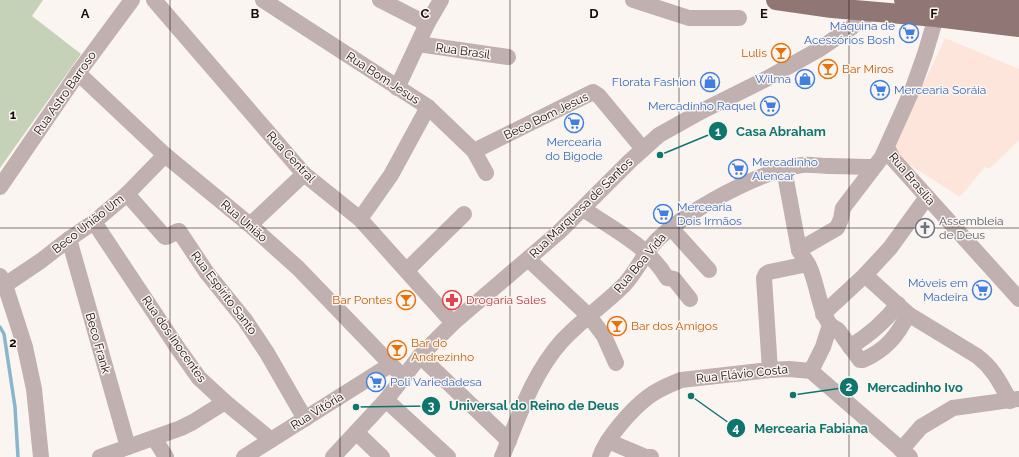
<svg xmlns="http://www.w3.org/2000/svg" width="1019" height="457" font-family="Raleway,sans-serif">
	<rect width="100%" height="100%" fill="#fbf5f2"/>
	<polygon fill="#fde5db" points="945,38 1019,69 1019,140 989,169 985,167 960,197 891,153"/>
	<polygon fill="#c6d2b7" points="0,0 43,0 32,16 81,54 0,168"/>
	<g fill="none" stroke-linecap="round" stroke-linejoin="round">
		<polyline stroke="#8ab5ce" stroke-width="3.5" points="0,327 4,334 15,407 18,457"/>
		<g stroke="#c0b0af" stroke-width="16">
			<polyline points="154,0 304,174 360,219 453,323"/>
			<polyline points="263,0 428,107 474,151 486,173"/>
			<polyline points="380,0 427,24"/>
			<polyline points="633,0 689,18 739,18"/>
			<polyline points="418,44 508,57"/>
			<polyline points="78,73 165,155 250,225 298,268 403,377"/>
			<polyline points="397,88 427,24 441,0"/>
			<polyline points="887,147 893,159 1019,299"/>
			<polyline points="474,151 593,92 599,96 643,149"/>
			<path d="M 784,169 L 799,250 C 802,256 806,260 809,266 C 818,285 818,307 830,325 L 823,347 L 811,371"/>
			<polyline points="0,187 78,73 132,0"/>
			<path d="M 127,194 L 165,237 C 171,237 174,231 179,231 L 207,273 L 245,320 L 267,353 L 305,419"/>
			<path d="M 583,209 C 612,228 649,247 667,278 L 674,279 L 690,299"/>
			<polyline points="360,219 391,175 428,107"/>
			<polyline points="94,222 177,347 199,378 225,402 271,440"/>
			<polyline points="250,225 304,174"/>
			<polyline points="671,228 709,270"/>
			<polyline points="69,239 128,447"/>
			<polyline points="799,250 837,228 841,219 843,208 882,157 913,88 925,54 936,17"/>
			<polyline points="528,259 589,316 604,336 616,363"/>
			<polyline points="407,270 464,214"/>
			<path d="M 865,275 L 908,314 L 977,356 C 994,369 1000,383 1010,401"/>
			<polyline points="0,276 5,285 25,347 34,389 41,457"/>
			<polyline points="5,285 42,260 69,239 94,222 127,194 165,155"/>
			<polyline points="823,314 865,275 890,248 927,197"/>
			<path d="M 830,325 L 838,330 L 860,360 L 863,360 C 886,350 898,335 908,314"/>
			<path d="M 850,347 C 869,335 885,322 898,304"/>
			<polyline points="420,356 509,441"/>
			<polyline points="770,370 764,278 766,274 769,272 808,264"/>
			<polyline points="386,400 448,457"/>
			<polyline points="357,433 382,457"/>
			<polyline points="154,438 166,457"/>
			<polyline points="608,441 646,457 651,457"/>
			<polyline points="901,450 921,427 953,408 1018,399"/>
			<polyline points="100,457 181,428 193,422 225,402"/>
			<polyline points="244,457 390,365"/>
			<polyline points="333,457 386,400 420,356 453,323 558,233 630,161 659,135 702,111 766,79 818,50 852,27 871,12"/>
			<path d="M 502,457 C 519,417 532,375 561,342 C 580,321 604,305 624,285 C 637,271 644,253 658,239 C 689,210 759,171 802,165 C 810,164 820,166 829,166 C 844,166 859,167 874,167"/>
			<path d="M 600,457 C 606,438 632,409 648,397 C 658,389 669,385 681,380 L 770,370 L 789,369 L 811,371 L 910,457"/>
		</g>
		<g stroke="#907674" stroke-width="20">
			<polyline points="776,0 832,8 936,17 1019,27"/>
			<polyline points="904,0 1019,8"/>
		</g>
	</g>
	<path fill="none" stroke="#160c08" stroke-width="1" stroke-opacity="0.55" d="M 170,0 L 170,457M 340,0 L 340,457M 510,0 L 510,457M 679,0 L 679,457M 849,0 L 849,457M 0,228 L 1019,228"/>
	<defs>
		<g id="supermarket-ring" transform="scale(1)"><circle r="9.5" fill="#fbf5f2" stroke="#3f7fe0" stroke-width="1.5"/><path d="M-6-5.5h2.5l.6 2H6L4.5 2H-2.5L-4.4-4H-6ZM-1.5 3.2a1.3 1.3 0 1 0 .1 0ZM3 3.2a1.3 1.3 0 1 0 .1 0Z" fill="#3f7fe0"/></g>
		<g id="bar-ring" transform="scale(1)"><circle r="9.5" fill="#fbf5f2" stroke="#e8710a" stroke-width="1.5"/><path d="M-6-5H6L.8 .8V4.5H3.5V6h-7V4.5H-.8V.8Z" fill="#e8710a"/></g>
		<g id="shop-ring" transform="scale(1)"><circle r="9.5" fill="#fbf5f2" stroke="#3f7fe0" stroke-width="1.5"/><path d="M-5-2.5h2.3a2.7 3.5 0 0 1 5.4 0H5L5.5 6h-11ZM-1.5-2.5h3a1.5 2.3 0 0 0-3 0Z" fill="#3f7fe0"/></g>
		<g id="church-ring" transform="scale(1)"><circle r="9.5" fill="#fbf5f2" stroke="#6b7280" stroke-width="1.5"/><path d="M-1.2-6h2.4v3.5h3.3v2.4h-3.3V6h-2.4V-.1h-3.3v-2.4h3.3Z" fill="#6b7280"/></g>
		<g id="pharmacy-ring" transform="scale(1)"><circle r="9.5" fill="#fbf5f2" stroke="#e0444e" stroke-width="1.5"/><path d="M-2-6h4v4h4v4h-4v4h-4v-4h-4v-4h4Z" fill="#e0444e"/></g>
	</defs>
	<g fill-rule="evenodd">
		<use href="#supermarket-ring" x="909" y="33"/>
		<use href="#bar-ring" x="781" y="53"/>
		<use href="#bar-ring" x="828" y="69"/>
		<use href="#shop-ring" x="805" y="79"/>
		<use href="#shop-ring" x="710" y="82"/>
		<use href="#supermarket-ring" x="880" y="90"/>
		<use href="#supermarket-ring" x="770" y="106"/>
		<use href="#supermarket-ring" x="574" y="123"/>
		<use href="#supermarket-ring" x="738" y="169"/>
		<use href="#supermarket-ring" x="663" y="214"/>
		<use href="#church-ring" x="925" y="228"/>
		<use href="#supermarket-ring" x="982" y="290"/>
		<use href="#bar-ring" x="406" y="300"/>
		<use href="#pharmacy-ring" x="452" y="300"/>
		<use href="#bar-ring" x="617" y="326"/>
		<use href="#bar-ring" x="397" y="350"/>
		<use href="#supermarket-ring" x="376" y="382"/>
	</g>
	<g text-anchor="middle" stroke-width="3" stroke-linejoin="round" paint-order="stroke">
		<g font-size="12" fill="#366cbe" stroke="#fbf5f2" text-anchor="end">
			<text x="895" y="30">Máquina de<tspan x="895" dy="14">Acessórios Bosh</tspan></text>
			<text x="791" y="83">Wilma</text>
			<text x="696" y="86">Florata Fashion</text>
			<text x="894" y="94" text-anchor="start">Mercearia Soráia</text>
			<text x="756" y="110">Mercadinho Raquel</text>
			<text x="574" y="146" text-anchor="middle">Mercearia<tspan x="574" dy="14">do Bigode</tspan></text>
			<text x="752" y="166" text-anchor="start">Mercadinho<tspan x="752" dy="14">Alencar</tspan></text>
			<text x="677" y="211" text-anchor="start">Mercearia<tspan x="677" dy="14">Dois Irmãos</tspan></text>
			<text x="968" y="287">Móveis em<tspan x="968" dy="14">Madeira</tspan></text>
			<text x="390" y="386" text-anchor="start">Poli Variedadesa</text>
		</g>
		<g font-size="12" fill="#160c08" stroke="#fbf5f2">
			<text transform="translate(463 51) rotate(8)" y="4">Rua Brasil</text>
			<text transform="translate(383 78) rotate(33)" y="4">Rua Bom Jesus</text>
			<text transform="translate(65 93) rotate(-55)" y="4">Rua Astro Barroso</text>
			<text transform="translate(546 116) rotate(-26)" y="4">Beco Bom Jesus</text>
			<text transform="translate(291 157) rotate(47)" y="4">Rua Central</text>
			<text transform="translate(912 179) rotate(50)" y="4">Rua Brasília</text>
			<text transform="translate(581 208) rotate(-44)" y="4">Rua Marquesa de Santos</text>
			<text transform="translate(244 221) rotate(41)" y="4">Rua União</text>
			<text transform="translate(88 224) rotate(-38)" y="4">Beco União Um</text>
			<text transform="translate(640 263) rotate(-50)" y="4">Rua Boa Vida</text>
			<text transform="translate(224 293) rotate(53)" y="4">Rua Espírito Santo</text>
			<text transform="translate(174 339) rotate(55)" y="4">Rua dos Inocentes</text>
			<text transform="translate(98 343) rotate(74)" y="4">Beco Frank</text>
			<text transform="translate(742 374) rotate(-6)" y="4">Rua Flávio Costa</text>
			<text transform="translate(317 411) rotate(-32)" y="4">Rua Vitória</text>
		</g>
		<g font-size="12" fill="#c56008" stroke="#fbf5f2" text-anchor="start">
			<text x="767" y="57" text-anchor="end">Lulis</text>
			<text x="842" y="73">Bar Miros</text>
			<text x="392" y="304" text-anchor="end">Bar Pontes</text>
			<text x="631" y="330">Bar dos Amigos</text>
			<text x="411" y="347">Bar do<tspan x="411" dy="14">Andrezinho</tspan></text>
		</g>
		<g font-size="12" fill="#5b616d" stroke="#fbf5f2" text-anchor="start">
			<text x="939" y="225">Assembleia<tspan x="939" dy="14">de Deus</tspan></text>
		</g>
		<g font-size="12" fill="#be3a42" stroke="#fbf5f2" text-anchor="start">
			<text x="466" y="304">Drogaria Sales</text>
		</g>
	</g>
	<g font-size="13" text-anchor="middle" font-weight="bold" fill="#160c08" stroke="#fbf5f2" stroke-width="3" stroke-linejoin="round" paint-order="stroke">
		<text x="85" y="18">A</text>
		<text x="255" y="18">B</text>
		<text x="425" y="18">C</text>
		<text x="594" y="18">D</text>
		<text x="764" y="18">E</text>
		<text x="934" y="18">F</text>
		<text x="13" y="119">1</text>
		<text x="13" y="347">2</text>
	</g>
	<path fill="none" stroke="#0f766e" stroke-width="1.5" d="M660 155L718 131M793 395L849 387M356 407L431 406M691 396L736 428"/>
	<g fill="#0f766e" stroke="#fbf5f2" stroke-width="1.5">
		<circle cx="660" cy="155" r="4"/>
		<circle cx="793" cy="395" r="4"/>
		<circle cx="356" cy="407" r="4"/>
		<circle cx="691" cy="396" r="4"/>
		<circle cx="718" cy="131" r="10"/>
		<circle cx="849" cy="387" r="10"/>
		<circle cx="431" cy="406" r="10"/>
		<circle cx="736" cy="428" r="10"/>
	</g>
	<g font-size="12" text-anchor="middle" font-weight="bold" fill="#fff">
		<text x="718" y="136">1</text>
		<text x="849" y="391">2</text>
		<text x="431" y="410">3</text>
		<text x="736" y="432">4</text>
	</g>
	<g font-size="13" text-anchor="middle" font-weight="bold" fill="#0f766e" stroke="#fbf5f2" stroke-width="3" stroke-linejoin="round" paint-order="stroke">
		<text x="781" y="136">Casa Abraham</text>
		<text x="915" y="392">Mercadinho Ivo</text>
		<text x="534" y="410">Universal do Reino de Deus</text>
		<text x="811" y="433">Mercearia Fabiana</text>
	</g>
</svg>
